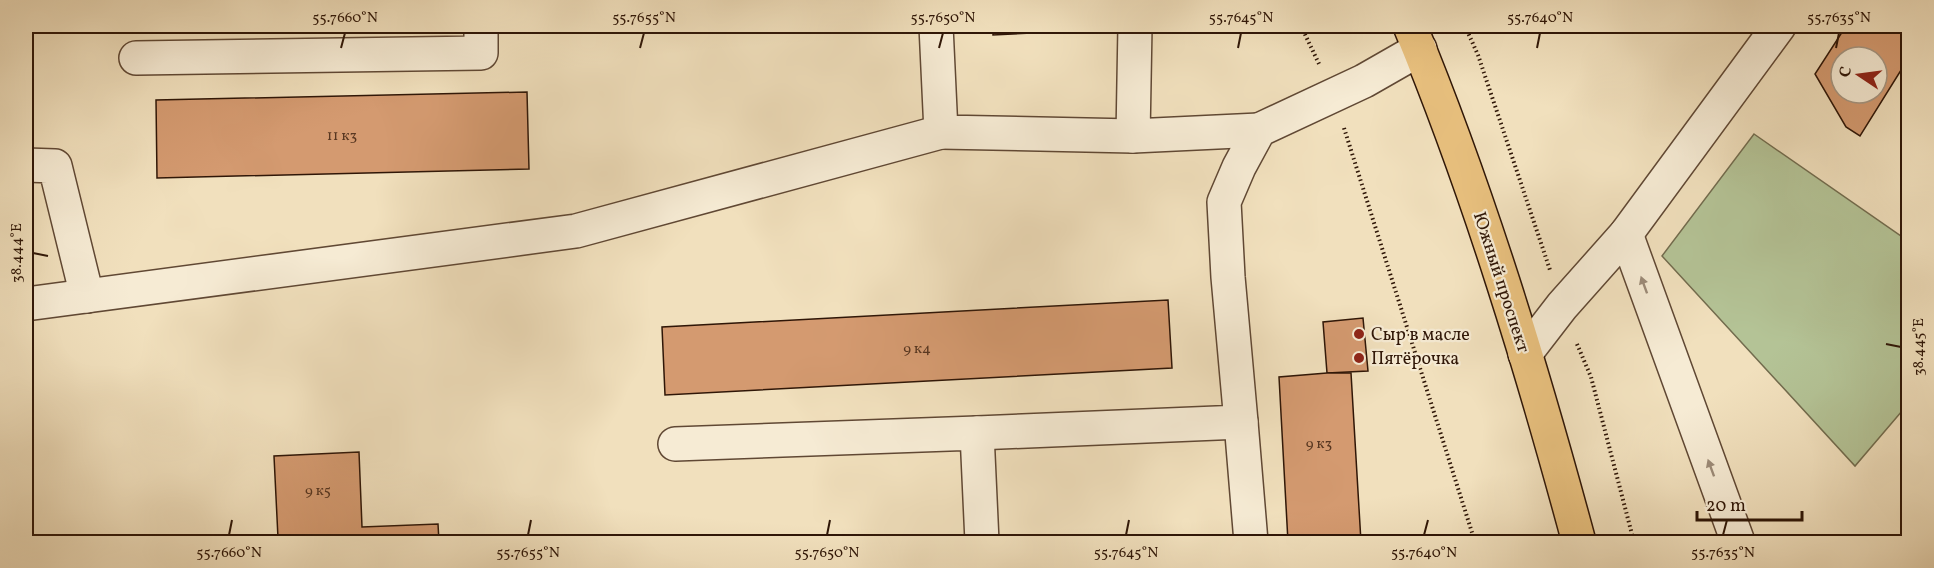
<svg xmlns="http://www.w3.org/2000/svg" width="1934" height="568" font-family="Vollkorn,serif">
	<rect width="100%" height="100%" fill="#f1e0bd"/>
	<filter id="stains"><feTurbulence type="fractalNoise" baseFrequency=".00333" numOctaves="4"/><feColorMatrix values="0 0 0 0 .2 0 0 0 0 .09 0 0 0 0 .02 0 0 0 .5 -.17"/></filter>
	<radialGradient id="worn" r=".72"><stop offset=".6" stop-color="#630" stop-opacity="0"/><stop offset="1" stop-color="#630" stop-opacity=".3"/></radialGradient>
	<polygon fill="#b4c396" stroke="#726c4e" stroke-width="1.5" points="1754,134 1908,241 1908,404 1855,466 1662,256"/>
	<g fill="#d49a70" stroke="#2f1607" stroke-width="1.5" fill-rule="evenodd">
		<polygon points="993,26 1073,26 1073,31 993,35"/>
		<polygon points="1073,26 1133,26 1133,28 1073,31"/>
		<path d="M 1846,26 L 1908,26 L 1908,59 L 1860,136 L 1846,127 L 1815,74 ZM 1841,57 L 1877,57 L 1877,93 L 1841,93 Z"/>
		<polygon points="527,92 529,169 157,178 156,100"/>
		<polygon points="26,204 27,204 30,278 26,278"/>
		<polygon points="1168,300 1172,368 665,395 662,327"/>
		<polygon points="1363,318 1368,371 1327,373 1323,322"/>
		<polygon points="1327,373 1351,373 1361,542 1288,542 1279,377"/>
		<polygon points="359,452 362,527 438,524 439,542 343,542 342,535 278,538 274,456"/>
	</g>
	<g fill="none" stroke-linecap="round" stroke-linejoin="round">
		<g stroke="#604834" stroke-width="36">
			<g id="minor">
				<polyline points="936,26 941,132 1133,136"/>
				<polyline points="1135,26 1133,136 1259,130"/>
				<polyline points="136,58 481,53 481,26"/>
				<polyline points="26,165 55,166 87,296"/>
				<polyline points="1626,234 1738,542"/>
				<polyline points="26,304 576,231 941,132"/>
				<polyline points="1525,354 1562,306 1626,234 1779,26"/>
				<polyline points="1241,422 1251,542"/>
				<polyline points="977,433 1241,422 1228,277 1224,202 1239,167 1259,130 1364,81 1420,49"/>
				<polyline points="675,444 977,433 982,542"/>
			</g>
		</g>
		<g stroke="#2f1607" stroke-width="36">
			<path id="major" d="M 1410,26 C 1479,193 1532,368 1579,542"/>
		</g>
		<g stroke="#2f1607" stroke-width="4" stroke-dasharray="1.5 3" stroke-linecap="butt">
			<polyline points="1301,26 1320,66"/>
			<polyline points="1465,26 1478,55 1550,270"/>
			<polyline points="1344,128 1475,542"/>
			<polyline points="1577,344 1591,377 1634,542"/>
		</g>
		<use href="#minor" stroke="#f6ebd4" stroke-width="33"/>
		<use href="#major" stroke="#e8c07e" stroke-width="33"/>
	</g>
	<defs><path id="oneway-solid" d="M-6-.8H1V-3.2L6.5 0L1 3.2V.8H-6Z" transform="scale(1.5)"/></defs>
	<g fill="#9c8b78">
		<use href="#oneway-solid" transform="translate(1644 285) rotate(-110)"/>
		<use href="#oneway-solid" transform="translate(1711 468) rotate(-110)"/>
	</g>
	<path fill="none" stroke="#2f1607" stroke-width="2" d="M 341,48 L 345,33M 640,48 L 644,33M 939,48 L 943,33M 1238,48 L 1241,33M 1537,48 L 1540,33M 1836,48 L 1839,33M 33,253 L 48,256M 1886,344 L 1901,347M 229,535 L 232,520M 528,535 L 531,520M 827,535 L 830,520M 1126,535 L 1129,520M 1424,535 L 1428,520M 1723,535 L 1727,520"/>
	<g fill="#8f2418" stroke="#f6ebd4" stroke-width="2">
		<circle cx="1359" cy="334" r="6"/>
		<circle cx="1359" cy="358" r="6"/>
	</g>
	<g text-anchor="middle" stroke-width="4.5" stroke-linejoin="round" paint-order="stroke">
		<g font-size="15" fill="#583721">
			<text x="342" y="140">11 к3</text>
			<text x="917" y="353">9 к4</text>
			<text x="1319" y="448">9 к3</text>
			<text x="318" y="495">9 к5</text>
		</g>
		<g font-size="18" fill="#2f1607" stroke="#f6ebd4">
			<text transform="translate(1502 282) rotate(72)" y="6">Южный проспект</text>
		</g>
		<g font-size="18" fill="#2f1607" stroke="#f6ebd4" text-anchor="start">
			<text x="1371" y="340">Сыр в масле</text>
			<text x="1371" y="364">Пятёрочка</text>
		</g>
	</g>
	<rect width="1934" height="568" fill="none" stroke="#f1e0bd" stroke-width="66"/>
	<g transform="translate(1859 75) rotate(283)"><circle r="28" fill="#f6ebd4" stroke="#a69682" stroke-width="1.5"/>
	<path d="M0-4.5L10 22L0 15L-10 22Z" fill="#8f2418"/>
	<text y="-9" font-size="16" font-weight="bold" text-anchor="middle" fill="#2f1607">С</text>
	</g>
	<path d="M1697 511v9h105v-9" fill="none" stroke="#2f1607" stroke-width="3"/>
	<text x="1706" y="511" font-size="18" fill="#2f1607" stroke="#f6ebd4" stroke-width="4.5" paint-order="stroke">20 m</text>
	<rect x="33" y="33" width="1868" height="502" fill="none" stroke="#2f1607" stroke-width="2"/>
	<g font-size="15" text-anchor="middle" fill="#2f1607">
		<text x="345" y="22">55.7660°N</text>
		<text x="644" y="22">55.7655°N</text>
		<text x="943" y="22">55.7650°N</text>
		<text x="1241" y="22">55.7645°N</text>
		<text x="1540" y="22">55.7640°N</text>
		<text x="1839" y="22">55.7635°N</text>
		<text transform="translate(16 253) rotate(-90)" y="5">38.444°E</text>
		<text transform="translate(1918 347) rotate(-90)" y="5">38.445°E</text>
		<text x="229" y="557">55.7660°N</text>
		<text x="528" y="557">55.7655°N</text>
		<text x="827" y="557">55.7650°N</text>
		<text x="1126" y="557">55.7645°N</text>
		<text x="1424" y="557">55.7640°N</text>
		<text x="1723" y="557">55.7635°N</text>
	</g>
	<rect width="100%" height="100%" filter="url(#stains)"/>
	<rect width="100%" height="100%" fill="url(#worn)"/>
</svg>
